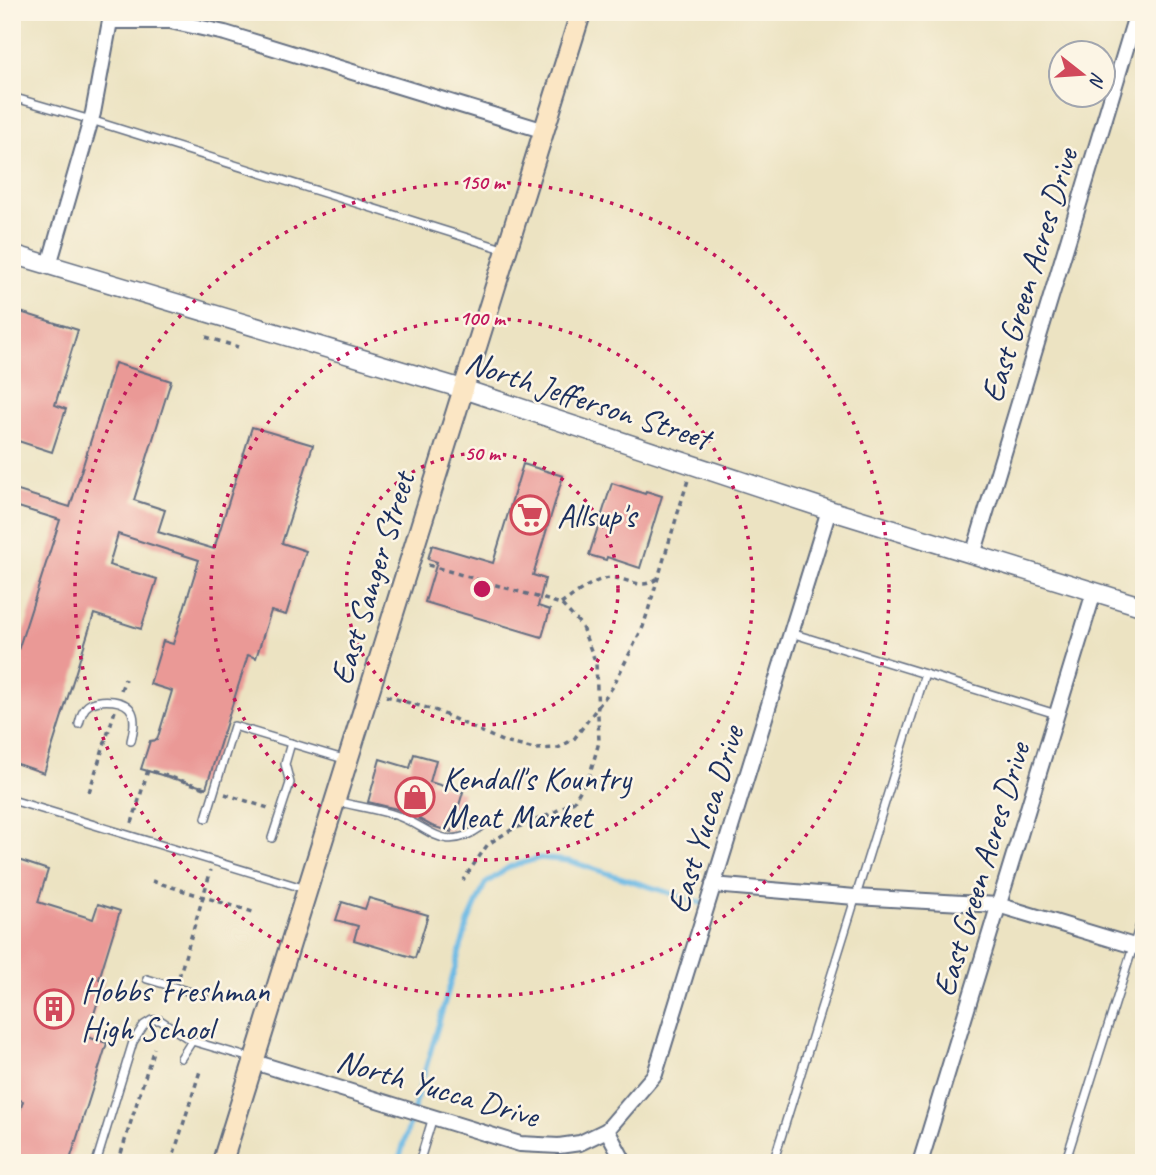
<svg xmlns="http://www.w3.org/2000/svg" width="1156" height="1175" font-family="Caveat,sans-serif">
	<rect width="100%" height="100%" fill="#fcf5e5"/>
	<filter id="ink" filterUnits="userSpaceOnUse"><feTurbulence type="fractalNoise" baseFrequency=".0143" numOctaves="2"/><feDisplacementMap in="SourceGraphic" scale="14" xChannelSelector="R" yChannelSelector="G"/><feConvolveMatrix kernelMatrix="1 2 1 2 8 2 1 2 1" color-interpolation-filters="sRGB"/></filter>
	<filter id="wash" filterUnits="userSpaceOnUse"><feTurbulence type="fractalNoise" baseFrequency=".00686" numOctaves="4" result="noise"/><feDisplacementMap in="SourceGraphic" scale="28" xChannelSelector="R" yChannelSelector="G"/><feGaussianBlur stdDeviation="1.57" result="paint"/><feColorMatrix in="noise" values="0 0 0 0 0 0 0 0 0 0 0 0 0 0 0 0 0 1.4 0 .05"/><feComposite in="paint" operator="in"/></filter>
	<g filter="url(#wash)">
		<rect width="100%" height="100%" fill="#ece3c2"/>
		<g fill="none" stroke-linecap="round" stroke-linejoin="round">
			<polyline stroke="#6bb9e5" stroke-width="5" points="398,1163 468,923 485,884 509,867 540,858 569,861 704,904"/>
		</g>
		<g id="blocks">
			<g fill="#ea9996">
				<polygon points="17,311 78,330 55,405 66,409 52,452 12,439 12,316 15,317"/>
				<polygon points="115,363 171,381 134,500 165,510 158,532 214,549 252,427 313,445 282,543 306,551 286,615 271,611 256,658 248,655 206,788 141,769 150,741 157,740 172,691 150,684 163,641 173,644 199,560 118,534 109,565 157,579 141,629 94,614 44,773 12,762 12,669 60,520 12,505 12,489 70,507"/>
				<polygon points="523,464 563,476 533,575 545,579 538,606 550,610 542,637 425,602 437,562 428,559 432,545 493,563"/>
				<polygon points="612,483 645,494 646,491 662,496 640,568 607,557 606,560 589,555"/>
				<polygon points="414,754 436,760 430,782 463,792 451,832 432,826 419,819 420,818 397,809 368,802 380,759 410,768"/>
				<polygon points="12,858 48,870 38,902 93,919 98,904 120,911 99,979 104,981 87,1037 107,1043 69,1163 12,1163 12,1137 23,1101 12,1097"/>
				<polygon points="369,898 428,915 415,958 354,940 358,926 336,920 342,902 365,909"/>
			</g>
		</g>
	</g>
	<g filter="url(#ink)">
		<use href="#blocks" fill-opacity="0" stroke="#646e81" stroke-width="2"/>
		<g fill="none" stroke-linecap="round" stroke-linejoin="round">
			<g stroke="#646e81" stroke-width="10">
				<g id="service">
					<polyline points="12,97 91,120 506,250"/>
					<polyline points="791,633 1056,714"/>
					<path d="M 79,724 C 81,716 83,708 90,704 C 102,698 126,699 132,712 C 136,721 133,732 131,741"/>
					<polyline points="12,800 306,889"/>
					<path d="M 335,801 C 355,806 376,809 395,815 C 430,826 442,855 481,827"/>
					<polyline points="206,818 234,726 347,760"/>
					<polyline points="272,838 290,783 285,764 291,743"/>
					<polyline points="147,979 204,996"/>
					<polyline points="181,1058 192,1041"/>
					<polyline points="96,1163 133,1042 144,1025 152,1020 160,1020 192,1041 254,1059"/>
					<polyline points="419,1163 433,1117"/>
					<polyline points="773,1163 925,674"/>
					<polyline points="1065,1163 1144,912"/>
				</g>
			</g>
			<g stroke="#646e81" stroke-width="18">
				<g id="minor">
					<polyline points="110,21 170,21 225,33 545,131"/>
					<polyline points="49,265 93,113 110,21 109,14"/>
					<polyline points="973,555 1137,12"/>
					<polyline points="713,885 855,897 998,905 1144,949"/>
					<polyline points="254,1062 520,1144 559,1146 580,1143 607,1130 655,1074 829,510"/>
					<polyline points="607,1130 622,1158"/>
					<polyline points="920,1163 1094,592"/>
				</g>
			</g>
			<g stroke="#646e81" stroke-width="21">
				<polyline id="tertiary" points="12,254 463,389 829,510 1144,607"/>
			</g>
			<g stroke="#646e81" stroke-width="23">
				<polyline id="secondary" points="222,1163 581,12"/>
			</g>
			<g stroke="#646e81" stroke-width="3.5" stroke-dasharray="5 5" stroke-linecap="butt">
				<polyline points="206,337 238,347"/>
				<polyline points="428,565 561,604 581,625 596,663 599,742 590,774 574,801 549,815 511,830 488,844 463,880"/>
				<path d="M 561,604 C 576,594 591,580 610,578 C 628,577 640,592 658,578"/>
				<polyline points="121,690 125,679"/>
				<polyline points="386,696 437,711 504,742 535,749 558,748 574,739 612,688 643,627 688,480"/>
				<polyline points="89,792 115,711"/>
				<polyline points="225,794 271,809"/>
				<polyline points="132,823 148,770 205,788"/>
				<polyline points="152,881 256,913"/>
				<polyline points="179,977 211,870"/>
				<polyline points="118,1163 154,1048"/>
				<polyline points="171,1163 200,1071"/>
			</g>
			<use href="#service" stroke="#fff" stroke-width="7"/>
			<use href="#minor" stroke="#fff" stroke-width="14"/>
			<use href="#tertiary" stroke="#fff" stroke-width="18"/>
			<use href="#secondary" stroke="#fbe6c4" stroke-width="19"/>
		</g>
	</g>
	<g fill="none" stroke="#c2185b" stroke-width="3.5" stroke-dasharray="3.5 7">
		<circle cx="482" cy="589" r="136"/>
		<circle cx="482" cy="589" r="271"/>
		<circle cx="482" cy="589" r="407"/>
	</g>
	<defs>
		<g id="supermarket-ring" transform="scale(2.0125)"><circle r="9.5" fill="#fcf5e5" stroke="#d1495b" stroke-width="1.5"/><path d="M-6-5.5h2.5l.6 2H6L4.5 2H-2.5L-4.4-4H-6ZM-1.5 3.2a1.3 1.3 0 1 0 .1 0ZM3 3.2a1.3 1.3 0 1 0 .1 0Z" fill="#d1495b"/></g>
		<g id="shop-ring" transform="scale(2.0125)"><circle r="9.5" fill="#fcf5e5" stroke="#d1495b" stroke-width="1.5"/><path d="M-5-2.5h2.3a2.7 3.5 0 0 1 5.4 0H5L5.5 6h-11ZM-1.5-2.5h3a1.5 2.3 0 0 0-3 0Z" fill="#d1495b"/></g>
		<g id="building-ring" transform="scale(2.0125)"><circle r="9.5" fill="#fcf5e5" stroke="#d1495b" stroke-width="1.5"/><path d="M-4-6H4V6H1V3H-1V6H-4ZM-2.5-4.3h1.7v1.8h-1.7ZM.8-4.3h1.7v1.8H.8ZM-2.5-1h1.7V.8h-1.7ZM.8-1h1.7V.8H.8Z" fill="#d1495b"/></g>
	</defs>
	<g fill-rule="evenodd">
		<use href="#supermarket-ring" x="530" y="515"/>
		<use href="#shop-ring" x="415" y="797"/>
		<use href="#building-ring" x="54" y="1009"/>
	</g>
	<g text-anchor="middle" stroke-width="5" stroke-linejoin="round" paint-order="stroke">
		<g font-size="33" fill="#1b2f5e" stroke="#fcf5e5">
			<text transform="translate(1028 275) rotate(-73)" y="12">East Green Acres Drive</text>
			<text transform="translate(588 399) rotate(18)" y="12">North Jefferson Street</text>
			<text transform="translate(371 578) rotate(-73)" y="12">East Sanger Street</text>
			<text transform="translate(704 819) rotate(-73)" y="12">East Yucca Drive</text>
			<text transform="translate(980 869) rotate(-73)" y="12">East Green Acres Drive</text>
			<text transform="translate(438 1087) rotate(16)" y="12">North Yucca Drive</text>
		</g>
		<g font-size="33" fill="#1b2f5e" stroke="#fcf5e5" text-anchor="start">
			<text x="557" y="527">Allsup's</text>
			<text x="442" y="790">Kendall's Kountry<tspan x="442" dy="38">Meat Market</tspan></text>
			<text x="81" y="1002">Hobbs Freshman<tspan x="81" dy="38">High School</tspan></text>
		</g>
	</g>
	<circle cx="482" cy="589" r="10" fill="#c2185b" stroke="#fcf5e5" stroke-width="3.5"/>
	<g font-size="21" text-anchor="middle" font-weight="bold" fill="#c2185b" stroke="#fcf5e5" stroke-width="5" stroke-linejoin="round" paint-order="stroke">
		<text x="482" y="189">150 m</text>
		<text x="482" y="325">100 m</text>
		<text x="482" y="460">50 m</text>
	</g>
	<rect width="1156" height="1175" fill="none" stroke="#fcf5e5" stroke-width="42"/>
	<g transform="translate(1082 74) rotate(107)"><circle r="33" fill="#fcf5e5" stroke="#a2a6af" stroke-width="2"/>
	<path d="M0-5L12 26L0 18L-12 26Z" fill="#d1495b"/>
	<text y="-10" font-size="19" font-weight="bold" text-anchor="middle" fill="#1b2f5e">N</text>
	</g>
</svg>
